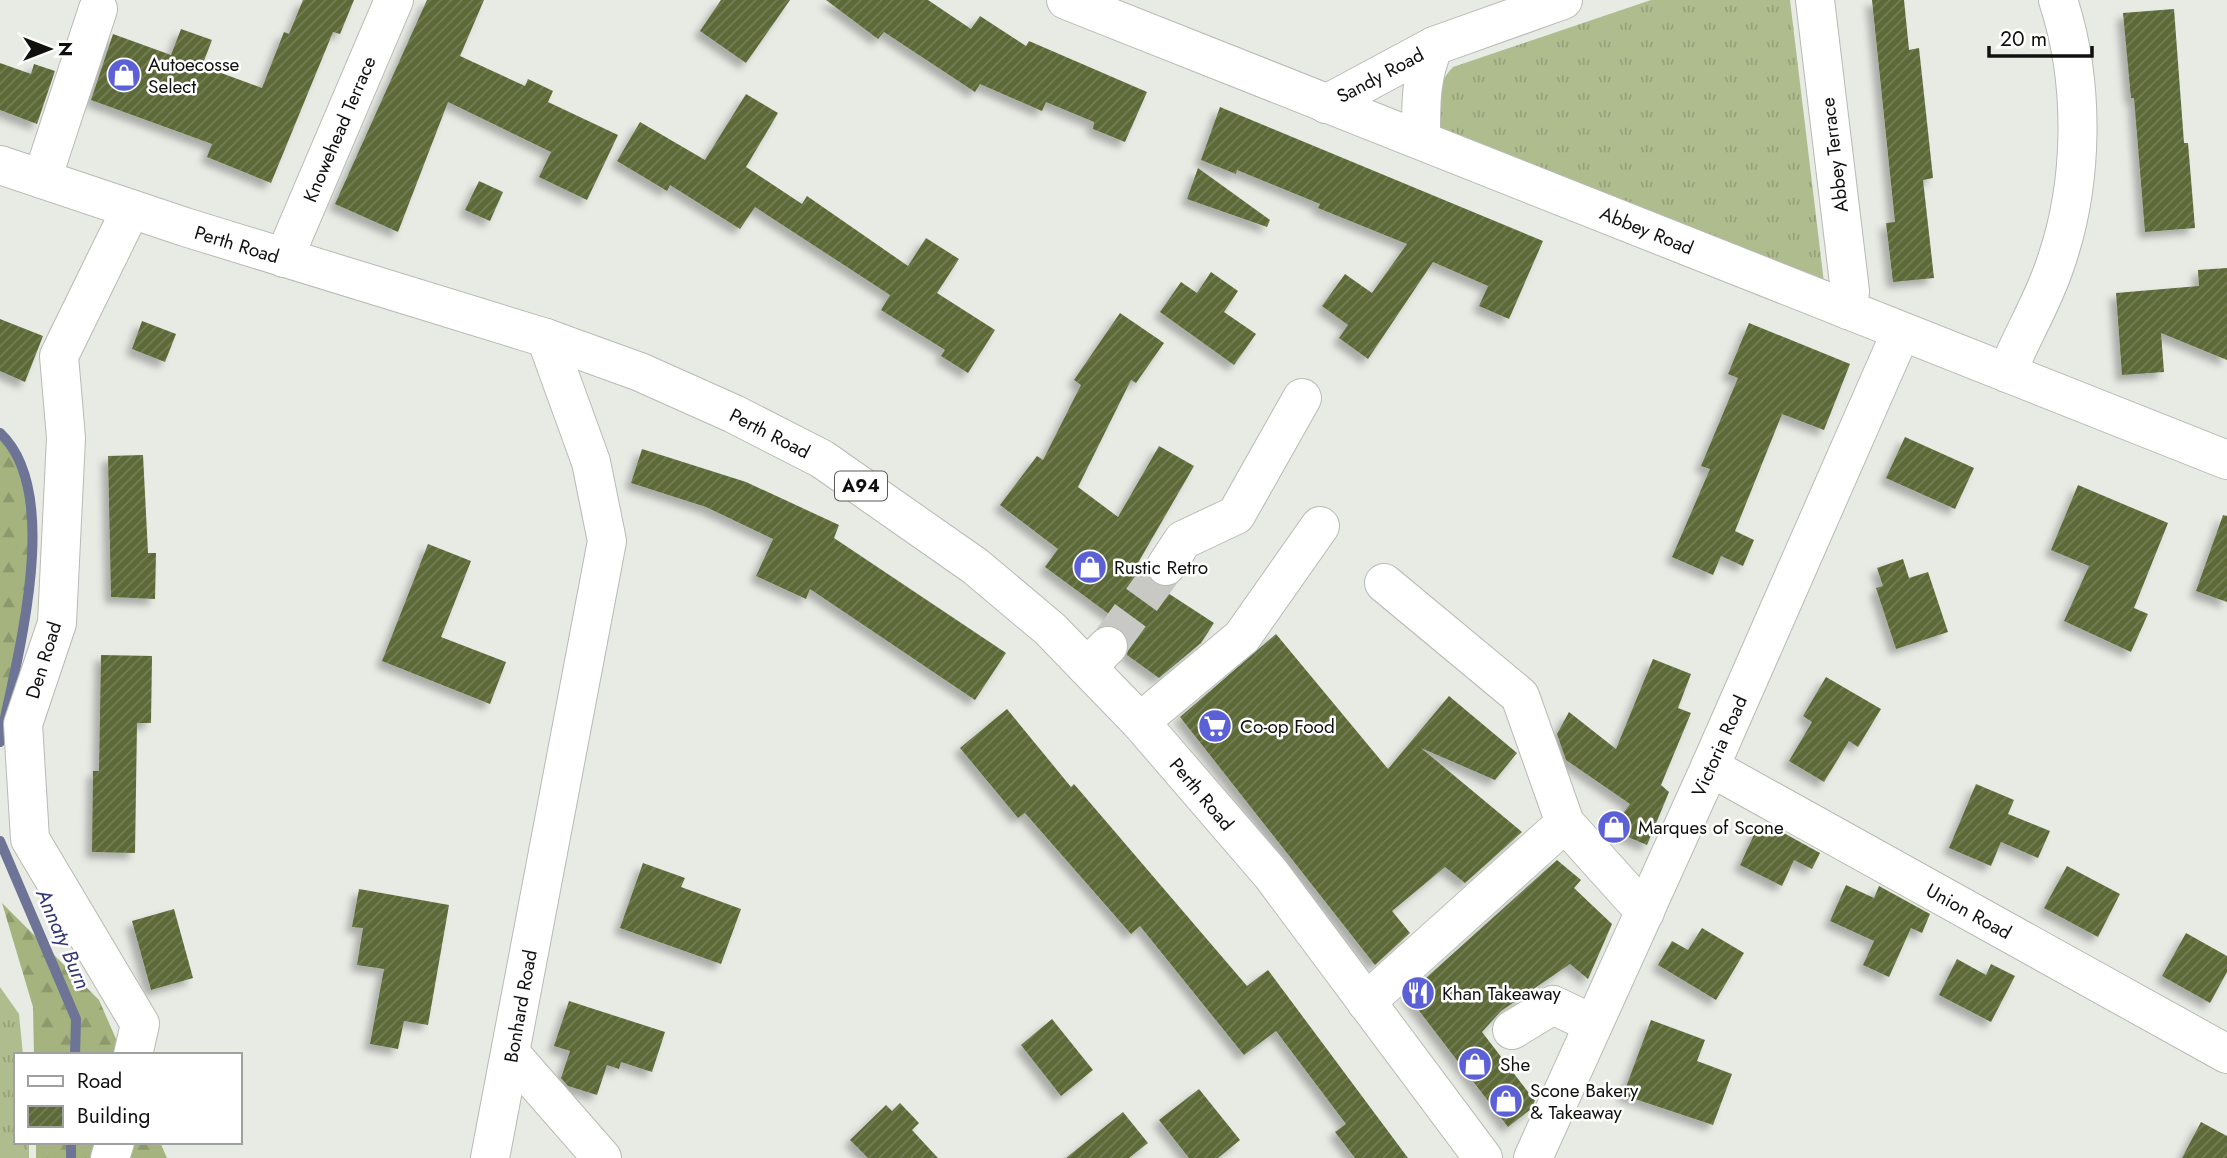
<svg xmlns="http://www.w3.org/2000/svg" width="2227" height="1158" font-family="Jost,sans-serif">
	<defs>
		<pattern id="grass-tufts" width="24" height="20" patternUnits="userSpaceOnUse" patternTransform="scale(1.75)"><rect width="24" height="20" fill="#afbc8e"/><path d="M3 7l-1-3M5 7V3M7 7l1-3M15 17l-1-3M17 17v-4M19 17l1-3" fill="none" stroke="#96a179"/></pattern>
		<pattern id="forest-firs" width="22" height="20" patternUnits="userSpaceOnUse" patternTransform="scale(1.75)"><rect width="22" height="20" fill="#a5b37e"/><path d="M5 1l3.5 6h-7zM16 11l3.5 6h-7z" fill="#8d996c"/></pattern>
		<pattern id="building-hatch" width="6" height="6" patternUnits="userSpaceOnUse" patternTransform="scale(1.75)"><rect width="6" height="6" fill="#5d6a38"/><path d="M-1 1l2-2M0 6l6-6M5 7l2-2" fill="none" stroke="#747e58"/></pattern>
		<filter id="shadow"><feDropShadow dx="-6" dy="6" stdDeviation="3.5" flood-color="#0004"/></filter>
	</defs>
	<rect width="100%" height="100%" fill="#e8eae4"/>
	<g fill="url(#grass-tufts)">
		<path d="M 1651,0 L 1790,0 L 1825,291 L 1441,130 C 1435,107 1436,84 1453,67 Z"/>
		<polygon points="0,987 19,1014 23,1055 16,1055 16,1142 29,1142 29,1158 0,1158"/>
	</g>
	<g fill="url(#forest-firs)">
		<path d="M 0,433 C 65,494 15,663 0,742 Z"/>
		<polygon points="2,903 99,1000 123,1055 34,1055 33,1007"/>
		<polygon points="36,1142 160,1142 167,1158 36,1158"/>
	</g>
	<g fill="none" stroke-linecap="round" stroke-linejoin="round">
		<g stroke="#6d7496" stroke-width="10">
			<path d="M 0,433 C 65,494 15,663 0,742"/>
			<polyline points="0,841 76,1019 75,1055"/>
			<polyline points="71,1158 71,1142"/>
		</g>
	</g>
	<g fill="url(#building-hatch)" filter="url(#shadow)">
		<polygon points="303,0 354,0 340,34 333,32 271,183 207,157 212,144 91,100 113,34 171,55 181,29 212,40 202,66 262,88 284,32 289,34"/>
		<polygon points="427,0 484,0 460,56 525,86 528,79 553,91 548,102 618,135 587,200 539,177 551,152 448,102 398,232 335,204"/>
		<polygon points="721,0 790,0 746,63 700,31"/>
		<polygon points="826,0 928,0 971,29 980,16 1026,46 1029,41 1147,92 1125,142 1093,129 1094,122 1046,102 1042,111 980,84 975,92 884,32 878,39"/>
		<polygon points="1872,0 1904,0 1909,50 1919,48 1933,178 1923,180 1934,278 1893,282 1886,223 1895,222"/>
		<polygon points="2174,9 2184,143 2188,143 2195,228 2145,232 2134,98 2131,98 2123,13"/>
		<polygon points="0,63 31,74 34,64 55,71 37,124 0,110"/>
		<polygon points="746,94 778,113 746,167 802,204 807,196 908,266 926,238 959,259 937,293 995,330 968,373 941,356 945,350 881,310 890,295 755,207 740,229 670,185 667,191 617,161 640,122 705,160"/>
		<polygon points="1220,107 1543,241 1509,319 1479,306 1488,286 1433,262 1368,359 1339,338 1348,325 1322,306 1345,274 1372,293 1407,244 1318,208 1320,204 1237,170 1236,174 1201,160"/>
		<polygon points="1198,168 1270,220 1267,227 1187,199"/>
		<polygon points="479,181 503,192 490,221 465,210"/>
		<polygon points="2227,268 2227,360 2161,333 2164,372 2122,375 2116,293 2199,286 2198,270"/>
		<polygon points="1211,272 1238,291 1224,312 1256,334 1234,365 1160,312 1181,282 1197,293"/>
		<polygon points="1120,313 1164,343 1136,383 1131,380 1078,487 1118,517 1159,446 1194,466 1135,568 1154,584 1214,623 1201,643 1159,678 1127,655 1129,641 1124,631 1108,625 1113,617 1045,567 1058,549 1000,505 1037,456 1043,460 1081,385 1074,380"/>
		<polygon points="0,319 43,336 25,382 0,371"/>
		<polygon points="142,321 176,334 165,362 132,349"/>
		<polygon points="1749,323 1850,364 1824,430 1782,414 1735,531 1754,540 1743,566 1721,556 1713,575 1672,557 1710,469 1701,466 1738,378 1728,374"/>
		<polygon points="1905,437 1974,468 1955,509 1886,478"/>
		<polygon points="642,449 746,482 839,525 834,538 1006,653 975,700 810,589 806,599 756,576 773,539 706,507 631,483"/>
		<polygon points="143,455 148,553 156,553 155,599 111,597 108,456"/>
		<polygon points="2078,485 2168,523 2134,608 2148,614 2131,652 2064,621 2089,566 2051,550"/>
		<polygon points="2223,515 2227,516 2227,602 2196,591"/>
		<polygon points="428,544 471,561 441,637 506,662 490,704 382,661"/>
		<polygon points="1903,559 1909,578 1928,572 1948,632 1896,649 1876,588 1883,586 1877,568"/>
		<polygon points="1276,634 1388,769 1449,696 1517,753 1495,780 1421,748 1522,832 1465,883 1445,867 1392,911 1410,933 1375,965 1180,717"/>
		<polygon points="101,655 152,656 151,723 137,723 135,853 92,852 93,771 99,771"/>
		<polygon points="1653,659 1691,674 1678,708 1691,713 1661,785 1669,792 1647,845 1611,830 1630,804 1566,760 1557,734 1569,712 1616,749"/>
		<polygon points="1826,677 1881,709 1858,747 1849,741 1824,782 1789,761 1812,722 1803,716"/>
		<polygon points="1007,709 1071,787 1074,784 1247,986 1268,970 1408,1158 1355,1158 1335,1132 1346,1124 1276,1031 1244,1055 1140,926 1131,934 1025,813 1018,818 960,748"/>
		<polygon points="1976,784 2014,800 2008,814 2050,831 2038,858 2001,842 1991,866 1949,848"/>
		<polygon points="1773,827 1820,853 1812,869 1794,860 1782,886 1740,865 1757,828 1769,833"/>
		<polygon points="1557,860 1581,880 1574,888 1612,924 1588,979 1570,964 1501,1011 1482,1032 1535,1101 1531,1109 1508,1127 1407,995"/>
		<polygon points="643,863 685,878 681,887 741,909 721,964 620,928"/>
		<polygon points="2067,866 2120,894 2098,937 2044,908"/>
		<polygon points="1846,885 1874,898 1879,886 1930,914 1922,933 1911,928 1889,977 1863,965 1874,941 1830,921"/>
		<polygon points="359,889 449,905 428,1025 404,1021 398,1049 370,1044 384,969 357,965 363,928 352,927"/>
		<polygon points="174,909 193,978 151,990 132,921"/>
		<polygon points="1702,928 1744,953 1716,1000 1658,965 1672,941 1688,950"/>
		<polygon points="2186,933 2227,956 2227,972 2210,1003 2162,976"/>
		<polygon points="1957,959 1986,975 1991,964 2015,976 1991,1022 1939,995"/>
		<polygon points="569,1001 665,1032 652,1072 621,1062 619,1069 607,1065 597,1095 568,1086 561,1078 570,1051 554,1046"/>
		<polygon points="1052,1019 1093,1070 1061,1096 1021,1045"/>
		<polygon points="1651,1020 1705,1040 1697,1061 1732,1074 1713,1125 1623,1095"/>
		<polygon points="1199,1089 1240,1140 1218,1158 1189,1158 1159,1120"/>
		<polygon points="900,1103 919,1123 912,1130 938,1158 868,1158 850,1140 886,1105 892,1111"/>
		<polygon points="1123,1112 1148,1143 1129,1158 1066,1158"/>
		<polygon points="2201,1122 2227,1136 2227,1158 2182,1158"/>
	</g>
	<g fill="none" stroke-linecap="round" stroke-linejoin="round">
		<polyline stroke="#c8c9c4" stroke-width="38" stroke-dasharray="38 19" stroke-linecap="butt" points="1108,646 1166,566"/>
		<g stroke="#b8bab5" stroke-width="40">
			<g id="minor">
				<polyline points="1066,0 2227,460"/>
				<polyline points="1815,0 1850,291 1848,310"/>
				<polyline points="1326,104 1434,46 1563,0"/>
				<path d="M 1421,140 C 1421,106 1420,78 1434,46"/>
				<polyline points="42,179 98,9"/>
				<polyline points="131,209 59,356 66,438 57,623 23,724 30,839 140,1024 133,1055"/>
				<polyline points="284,258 394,0"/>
				<path d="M 2007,373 C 2021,337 2043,302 2055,265 C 2084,183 2085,82 2058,0"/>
				<polyline points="1166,566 1183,540 1236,515 1302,398"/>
				<polyline points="1384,583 1520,696 1565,823 1645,912"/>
				<polyline points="1087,667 1108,646"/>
				<polyline points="1140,722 1242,637 1320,526"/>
				<polyline points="1710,767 2227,1054"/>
				<polyline points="1366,1002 1565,823"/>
				<polyline points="1512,1030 1553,1005 1593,1024"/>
				<polyline points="511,1054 602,1158"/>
				<polyline points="110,1158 115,1142"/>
				<polyline points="490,1158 607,541 591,462 546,338"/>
				<polyline points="1533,1158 1710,767 1901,332"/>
			</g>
		</g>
		<g stroke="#b8bab5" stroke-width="40">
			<polyline id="major" points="0,165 185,227 546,338 640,372 734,414 822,459 975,566 1050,629 1140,722 1271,874 1483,1158"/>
		</g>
		<use href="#minor" stroke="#fff" stroke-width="38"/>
		<use href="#major" stroke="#fff" stroke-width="38"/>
	</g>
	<defs>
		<g id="shop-disc" transform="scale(1.75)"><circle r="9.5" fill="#5b60d7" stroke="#fff"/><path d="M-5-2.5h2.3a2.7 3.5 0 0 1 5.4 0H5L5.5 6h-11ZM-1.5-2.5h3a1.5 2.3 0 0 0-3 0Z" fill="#fff"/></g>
		<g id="supermarket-disc" transform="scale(1.75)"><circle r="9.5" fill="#5b60d7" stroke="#fff"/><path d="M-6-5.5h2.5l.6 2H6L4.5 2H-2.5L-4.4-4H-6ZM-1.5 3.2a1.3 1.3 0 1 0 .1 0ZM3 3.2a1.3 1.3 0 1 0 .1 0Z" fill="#fff"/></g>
		<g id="restaurant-disc" transform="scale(1.75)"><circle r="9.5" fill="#5b60d7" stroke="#fff"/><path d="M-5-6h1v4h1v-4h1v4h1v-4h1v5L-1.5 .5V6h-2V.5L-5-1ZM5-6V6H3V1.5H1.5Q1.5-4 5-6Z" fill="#fff"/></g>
	</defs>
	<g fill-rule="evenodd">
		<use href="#shop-disc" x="124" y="75"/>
		<use href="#shop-disc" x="1090" y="567"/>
		<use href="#supermarket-disc" x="1215" y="726"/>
		<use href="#shop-disc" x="1614" y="827"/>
		<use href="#restaurant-disc" x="1418" y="993"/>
		<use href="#shop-disc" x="1475" y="1064"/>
		<use href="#shop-disc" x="1506" y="1101"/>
	</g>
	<g text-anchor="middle" stroke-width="5" stroke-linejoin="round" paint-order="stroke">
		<rect fill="#fff" stroke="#585857" stroke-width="2" x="835" y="471.5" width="52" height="29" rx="5"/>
		<g font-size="18" font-weight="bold" fill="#10110f">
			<text x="861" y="492">A94</text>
		</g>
		<g font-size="19" fill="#10110f" stroke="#fff" text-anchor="start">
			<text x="148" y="71">Autoecosse<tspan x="148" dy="22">Select</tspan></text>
			<text x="1114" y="574">Rustic Retro</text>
			<text x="1240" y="733">Co-op Food</text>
			<text x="1638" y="834">Marques of Scone</text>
			<text x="1442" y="1000">Khan Takeaway</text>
			<text x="1500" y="1071">She</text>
			<text x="1530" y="1097">Scone Bakery<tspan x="1530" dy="22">&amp; Takeaway</tspan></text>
		</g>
		<g font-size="19" fill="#10110f" stroke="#fff">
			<text transform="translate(1380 75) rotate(-28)" y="7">Sandy Road</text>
			<text transform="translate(339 129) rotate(-67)" y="7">Knowehead Terrace</text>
			<text transform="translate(1834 155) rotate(-97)" y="7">Abbey Terrace</text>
			<text transform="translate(1647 230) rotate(22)" y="7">Abbey Road</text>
			<text transform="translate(237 244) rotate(17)" y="7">Perth Road</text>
			<text transform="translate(770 433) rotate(27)" y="7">Perth Road</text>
			<text transform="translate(43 660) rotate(-73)" y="7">Den Road</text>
			<text transform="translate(1719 746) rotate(-66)" y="7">Victoria Road</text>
			<text transform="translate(1202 794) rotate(50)" y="7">Perth Road</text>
			<text transform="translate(1969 911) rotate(29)" y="7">Union Road</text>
			<text transform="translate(520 1006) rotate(-80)" y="7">Bonhard Road</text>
		</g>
		<g font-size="21" font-style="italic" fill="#323674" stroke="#fff">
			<text transform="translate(63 939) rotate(67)" y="7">Annaty Burn</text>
		</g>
	</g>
	<rect x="14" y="1053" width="228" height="91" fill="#ffffff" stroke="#9fa09f" stroke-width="2"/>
	<rect x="28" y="1076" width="35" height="10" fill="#ffffff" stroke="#9fa09f" stroke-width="2"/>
	<text x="77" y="1088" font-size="21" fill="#10110f">Road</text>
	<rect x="28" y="1106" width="35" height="21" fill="url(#building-hatch)" stroke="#9fa09f" stroke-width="2"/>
	<text x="77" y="1123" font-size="21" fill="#10110f">Building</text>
	<g transform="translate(49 49) rotate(90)" stroke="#ffffff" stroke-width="5" paint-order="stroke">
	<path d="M0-5L12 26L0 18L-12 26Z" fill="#10110f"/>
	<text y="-10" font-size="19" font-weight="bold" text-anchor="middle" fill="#10110f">N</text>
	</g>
	<path d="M1989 46v10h103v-10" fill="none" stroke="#10110f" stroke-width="3.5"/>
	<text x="2000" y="46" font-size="21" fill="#10110f" stroke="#ffffff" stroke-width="5" paint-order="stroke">20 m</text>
</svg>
